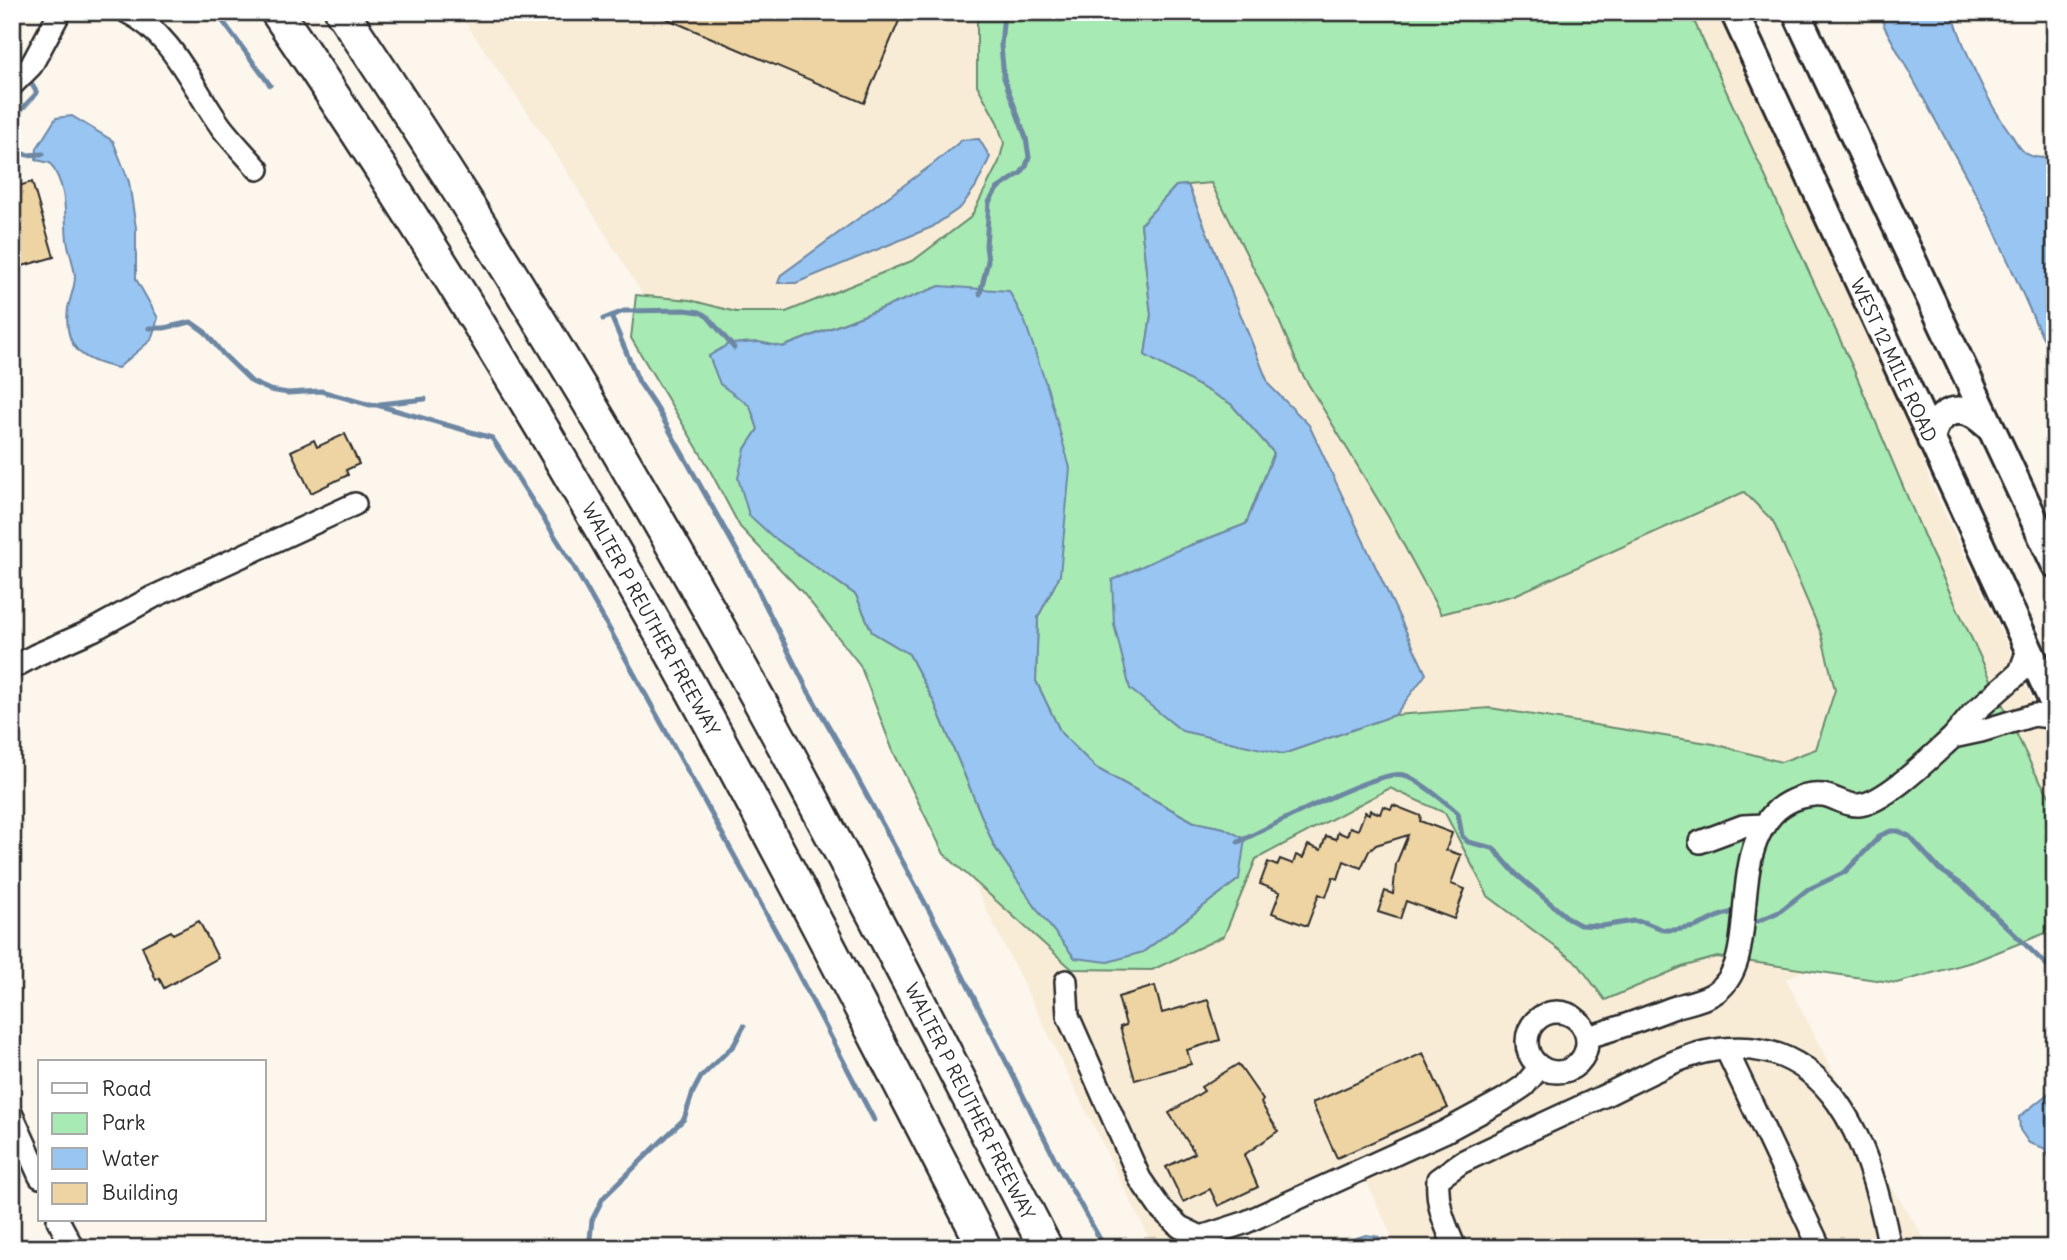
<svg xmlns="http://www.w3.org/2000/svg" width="2067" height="1260" font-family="Delius,sans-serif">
	<rect width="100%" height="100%" fill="#fcf6ed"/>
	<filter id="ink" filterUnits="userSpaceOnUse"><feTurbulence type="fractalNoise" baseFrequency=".0143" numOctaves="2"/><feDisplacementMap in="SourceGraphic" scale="14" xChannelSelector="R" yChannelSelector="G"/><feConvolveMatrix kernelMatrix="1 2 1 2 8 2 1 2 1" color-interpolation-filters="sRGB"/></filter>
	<g filter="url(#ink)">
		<polygon fill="#f8ecd7" points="458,12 1723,12 1899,390 1929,479 2055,747 2055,852 1786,979 1892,1188 1931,1248 1397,1248 1364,1176 1212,1248 1154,1248 899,733 681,357 556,154"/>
		<path fill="#a8eab3" stroke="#6a8a6f" stroke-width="2" fill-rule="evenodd" d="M 977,12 L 1690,12 L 1853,368 L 1929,548 L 2034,771 L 2055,805 L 2055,932 L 2048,932 L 1975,961 L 1897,983 L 1717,957 L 1682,967 L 1605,1000 L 1578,964 L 1488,896 L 1445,813 L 1390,788 L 1256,859 L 1224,936 L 1152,970 L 1072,969 L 944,854 L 893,751 L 860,665 L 803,593 L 740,527 L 705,461 L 631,338 L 636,295 L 690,300 L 736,312 L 786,312 L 914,260 L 971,217 L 999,162 L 1004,143 L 997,122 L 977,85 ZM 1211,183 L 1274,309 L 1301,372 L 1389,518 L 1441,614 L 1515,595 L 1744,492 L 1773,521 L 1821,633 L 1835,690 L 1816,749 L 1781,762 L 1714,744 L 1490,708 L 1395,715 L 1283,754 L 1173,552 L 1246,524 L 1274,453 L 1231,404 L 1145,355 L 1151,315 L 1141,224 L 1176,186 ZM 940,286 L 1060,575 L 1038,617 L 1036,681 L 1061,733 L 1096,768 L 1194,822 L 1224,828 L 1239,879 L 1143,952 L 1075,958 L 1039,912 L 994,846 L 935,704 L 909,654 L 872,632 L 856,595 L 772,536 L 745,449 L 758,429 L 750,406 L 709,357 C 735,338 753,341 782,347 Z"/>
		<g fill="#99c5f3" stroke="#6d87a3" stroke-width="2">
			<path d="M 1879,12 L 1952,12 C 1965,52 1986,101 2011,134 C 2015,140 2018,147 2024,152 C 2033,159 2044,158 2055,157 L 2055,357 L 2051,353 L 2037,326 L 1989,218 L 1885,28 Z"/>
			<path d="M 72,116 L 113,141 L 129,182 L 136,228 L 136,279 L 158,318 L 151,340 L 118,368 C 83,361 63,349 68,308 C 70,298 75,287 75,277 C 74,264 69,252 67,240 C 64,210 68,189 50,163 L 36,160 L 37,148 L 56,118 Z"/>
			<polygon points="979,139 990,157 976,186 961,207 932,227 796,283 778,283 781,275 933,164 962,140"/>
			<polygon points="1188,185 1269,385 1309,425 1426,674 1395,715 1283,754 1182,731 1130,689 1114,624 1112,580 1173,552 1246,524 1274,453 1231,404 1145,355 1151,315 1141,224 1176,186"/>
			<polygon points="940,286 1009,291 1025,322 1049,393 1070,468 1060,575 1038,617 1036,681 1061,733 1096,768 1194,822 1224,828 1245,839 1239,879 1143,952 1108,962 1075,958 1039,912 994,846 935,704 909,654 872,632 856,595 772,536 749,515 738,478 745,449 758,429 750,406 720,384 709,356 729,344 759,342 783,347"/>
			<polygon points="2055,1088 2055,1166 2044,1148 2029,1143 2020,1130 2019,1117"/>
			<polygon points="1366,1235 1379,1237 1384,1248 1336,1248 1344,1242"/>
		</g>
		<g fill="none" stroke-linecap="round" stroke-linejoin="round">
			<g stroke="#6d87a3" stroke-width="5">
				<polyline points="216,12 270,85"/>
				<polyline points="12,49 19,60"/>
				<polyline points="12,127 19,112 37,93 31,83"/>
				<polyline points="12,150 27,155 43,154"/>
				<polyline points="980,294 988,261 986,246 989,202 997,189 1021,173 1026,166 1029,157 1026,138 1004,78 1001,46 1004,12"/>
				<polyline points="611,316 639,382 658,410 751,576 807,689 839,744 944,938 1058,1165 1105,1248"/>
				<polyline points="603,319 624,311 685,310 700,312 708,317 734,348"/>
				<polyline points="149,328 164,328 191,322 205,332 223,354 252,382 270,390 288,393 321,391 370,405 377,405 492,438 498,447 570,560 610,630 779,937 874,1120"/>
				<polyline points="380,404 425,399"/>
				<path d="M 1238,842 C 1267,829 1379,768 1404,775 C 1416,778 1448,804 1458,813 L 1462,836 L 1468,842 L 1493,848 L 1516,874 L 1569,919 L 1580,925 L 1602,926 L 1634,921 L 1644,922 L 1664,930 L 1674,930 L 1695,927 L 1722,915 L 1733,912 L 1738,914"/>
				<polyline points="1750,920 1758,921 1779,912 1807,890 1845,872 1881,835 1891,831 1898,831 1909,836 1939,869 1964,886 2055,973"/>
				<polyline points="589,1248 592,1220 603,1198 684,1119 693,1092 701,1077 734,1045 744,1026"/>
			</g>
		</g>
		<g fill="#eed4a3" stroke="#2b2b2b" stroke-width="2">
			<polygon points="651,12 878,12 899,21 864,103"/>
			<polygon points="32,182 54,257 12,269 12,188"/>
			<polygon points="345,434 359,464 346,470 348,475 311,493 291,451 314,440 317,447"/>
			<polygon points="1393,805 1421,816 1420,821 1452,833 1446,850 1461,855 1451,884 1465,889 1454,919 1406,901 1400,919 1378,912 1385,891 1393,894 1396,864 1408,835 1376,845 1369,851 1361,868 1344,861 1338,879 1333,877 1326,897 1319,894 1307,926 1272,913 1280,892 1260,884 1268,862 1277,866 1280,859 1293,864 1296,855 1303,858 1308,845 1321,850 1326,836 1336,839 1338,832 1347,836 1350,827 1358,830 1365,812 1369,814 1370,810 1380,814 1383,806 1391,809"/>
			<polygon points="199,921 218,958 164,988 159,978 156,980 142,946 171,931 173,934"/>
			<polygon points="1155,986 1162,1013 1208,1000 1220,1040 1187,1050 1191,1064 1135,1080 1120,1027 1126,1025 1118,997"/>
			<polygon points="1423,1053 1448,1108 1337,1158 1312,1103"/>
			<polygon points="1238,1064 1263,1100 1261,1103 1278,1131 1244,1155 1258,1187 1218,1206 1210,1189 1183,1202 1166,1167 1195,1153 1169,1113 1204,1091 1201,1087"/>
		</g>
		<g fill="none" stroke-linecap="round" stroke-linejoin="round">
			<g stroke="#2b2b2b" stroke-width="26">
				<g id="minor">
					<path d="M 127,12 C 173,34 193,89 222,128 C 233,142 246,155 258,169"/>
					<polyline points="12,85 31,66 60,12"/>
					<polyline points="2028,650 2020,672 1972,714 1953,737 1981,731 2034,715 2050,717 2055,720"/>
					<polyline points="12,668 36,655 93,630 153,597 355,504"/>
					<polyline points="1700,842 1743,826 1764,825"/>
					<polyline points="1066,981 1068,1016 1140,1179 1160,1208 1180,1227 1201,1237 1244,1223 1444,1132 1503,1100 1524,1086 1540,1067"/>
					<circle cx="1557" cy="1042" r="30"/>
					<path d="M 1587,1037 C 1618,1029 1648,1017 1678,1006 C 1689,1003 1703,1000 1713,994 C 1765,963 1723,858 1778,809 C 1789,800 1808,793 1823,795 C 1835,797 1846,806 1859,805 C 1885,803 1933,755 1953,737"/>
					<polyline points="1726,1049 1820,1248"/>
					<polyline points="12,1115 40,1177"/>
					<polyline points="58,1220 73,1248"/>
					<path d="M 1455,1248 C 1445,1224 1436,1205 1438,1179 L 1462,1162 C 1510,1139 1558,1117 1606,1095 C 1633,1082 1676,1058 1704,1052 C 1832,1025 1871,1149 1890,1248"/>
				</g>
			</g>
			<g stroke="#2b2b2b" stroke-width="32">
				<g id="major">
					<polyline points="1734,12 2055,706"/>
					<polyline points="1796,12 2055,564"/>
					<path d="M 1931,440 C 1934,419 1950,404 1972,414 C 1979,417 1985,424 1991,428"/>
				</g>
			</g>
			<g stroke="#2b2b2b" stroke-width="37">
				<g id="highway">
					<path d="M 277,12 C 419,221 552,438 675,659 C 782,853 883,1051 985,1248"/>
					<path d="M 342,12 C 496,242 639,479 771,722 C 866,896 955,1072 1046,1248"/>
				</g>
			</g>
			<use href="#minor" stroke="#fff" stroke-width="21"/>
			<use href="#major" stroke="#fff" stroke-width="26"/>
			<use href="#highway" stroke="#fff" stroke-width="32"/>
		</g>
	</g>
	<g text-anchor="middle" stroke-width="5" stroke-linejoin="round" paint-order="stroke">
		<g font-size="19" fill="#2b2b2b" stroke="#fff">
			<text transform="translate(1894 360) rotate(65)" y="7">WEST 12 MILE ROAD</text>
			<text transform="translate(651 619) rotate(61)" y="7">WALTER P REUTHER FREEWAY</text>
			<text transform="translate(970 1101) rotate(63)" y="7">WALTER P REUTHER FREEWAY</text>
		</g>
	</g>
	<rect width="2067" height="1260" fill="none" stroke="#fff" stroke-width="42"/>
	<rect x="21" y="21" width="2025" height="1218" fill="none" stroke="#2b2b2b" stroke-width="2.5" filter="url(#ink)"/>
	<rect x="38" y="1060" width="228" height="161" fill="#ffffff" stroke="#aaaaaa" stroke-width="2"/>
	<rect x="52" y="1083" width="35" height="10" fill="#ffffff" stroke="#aaaaaa" stroke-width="2"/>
	<text x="102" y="1096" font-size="21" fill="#2b2b2b">Road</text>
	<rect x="52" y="1113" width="35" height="21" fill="#a8eab3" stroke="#aaaaaa" stroke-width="2"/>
	<text x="102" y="1130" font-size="21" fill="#2b2b2b">Park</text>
	<rect x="52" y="1148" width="35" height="21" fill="#99c5f3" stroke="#aaaaaa" stroke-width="2"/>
	<text x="102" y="1166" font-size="21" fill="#2b2b2b">Water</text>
	<rect x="52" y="1183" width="35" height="21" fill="#eed4a3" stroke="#aaaaaa" stroke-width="2"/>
	<text x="102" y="1200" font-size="21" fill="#2b2b2b">Building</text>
</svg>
